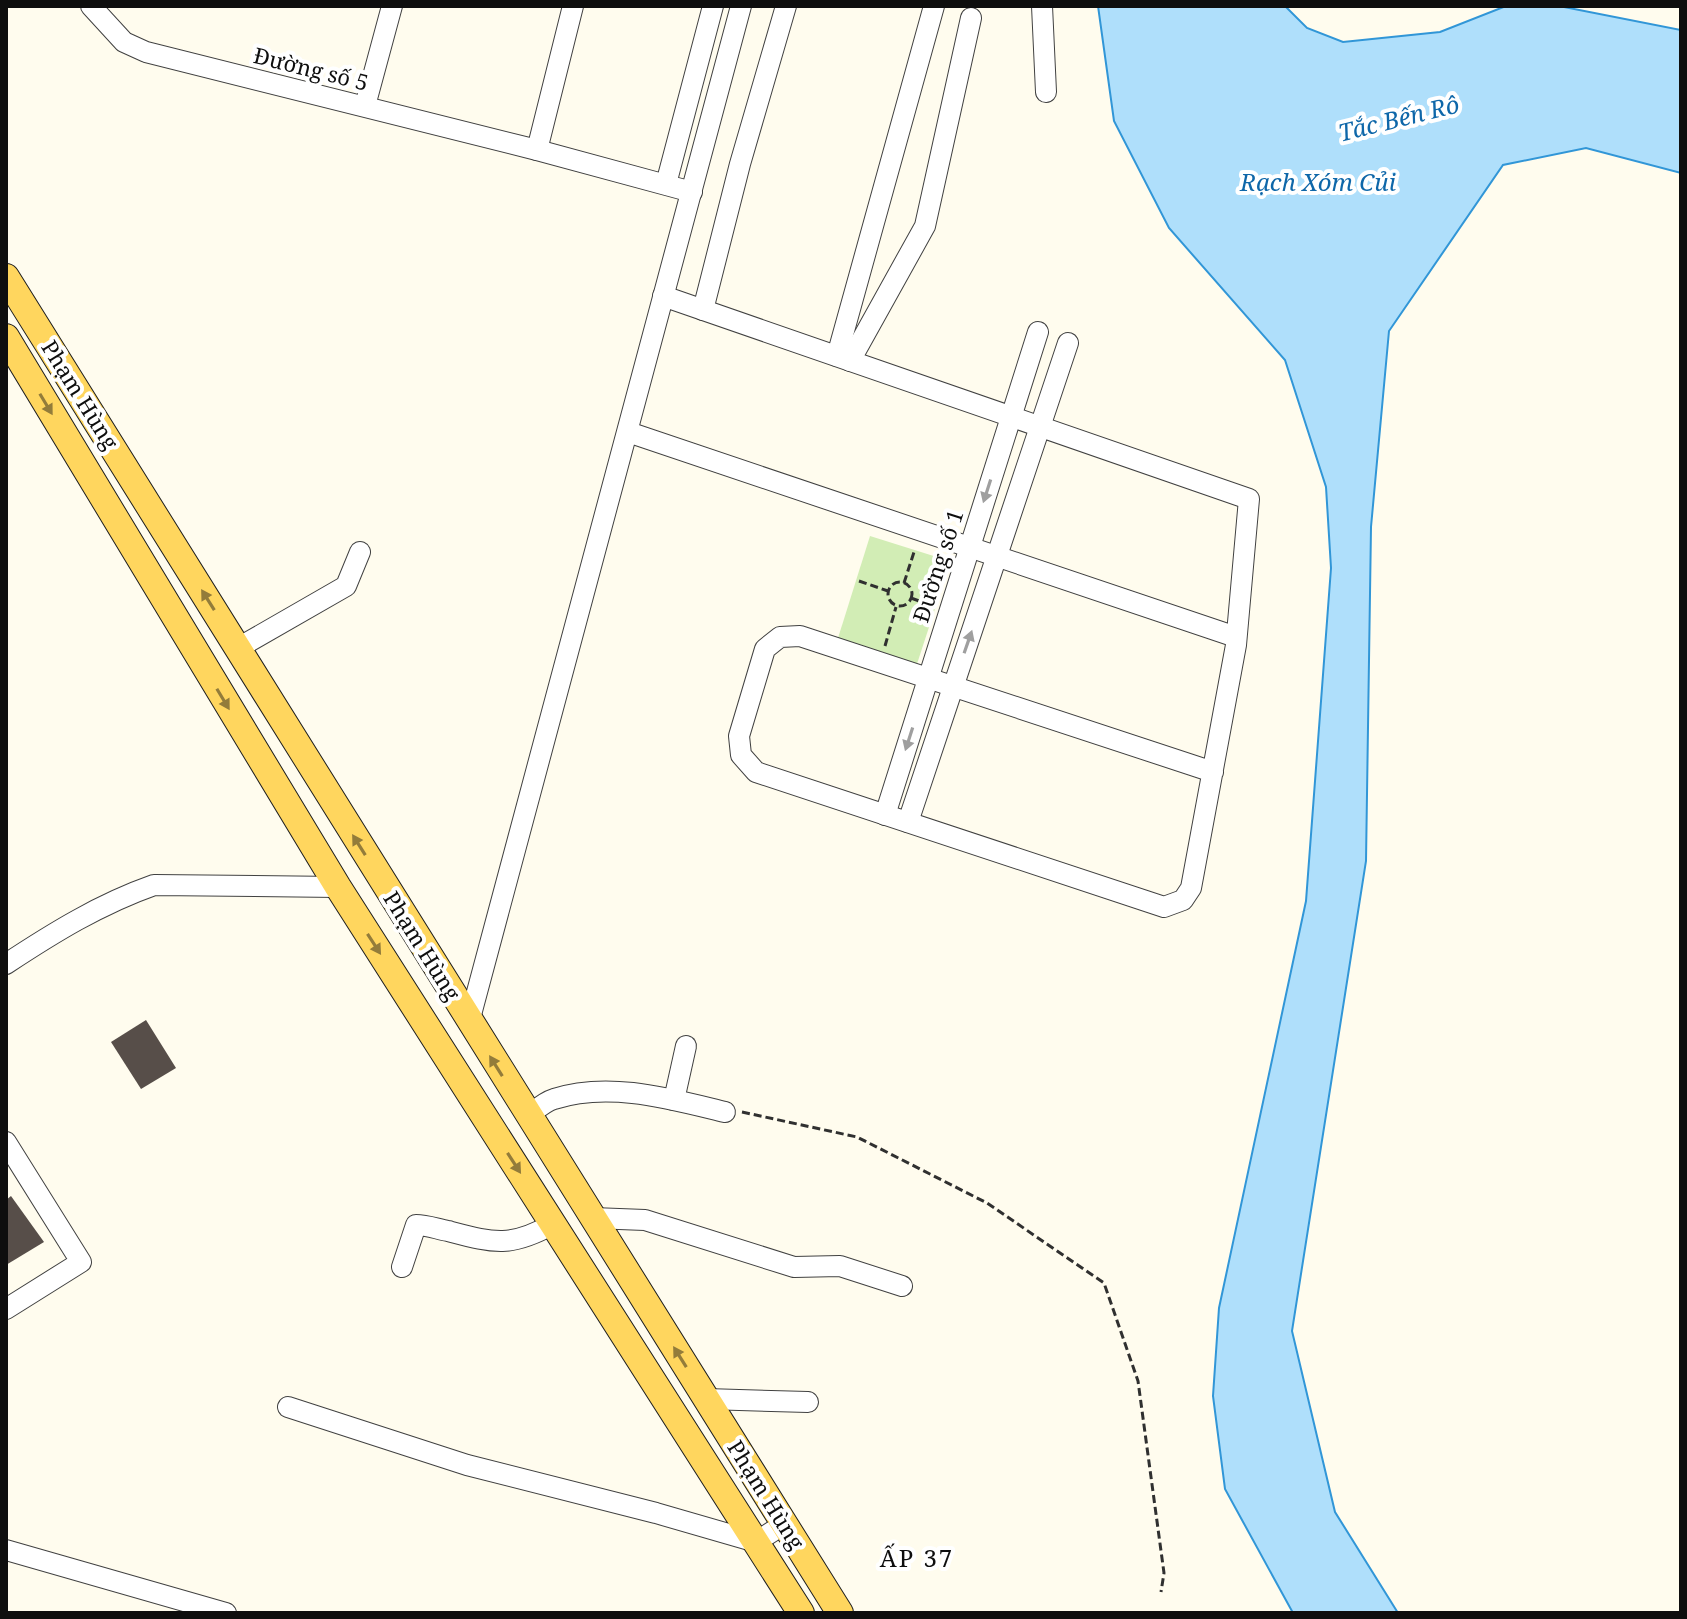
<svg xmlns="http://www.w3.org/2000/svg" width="1687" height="1619" font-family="'Noto Serif',serif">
	<rect width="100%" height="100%" fill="#fffcee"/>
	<polygon fill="#d2edb5" points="870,536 940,558 947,572 916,667 833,654"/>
	<polygon fill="#afdffb" stroke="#3196d7" stroke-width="2" points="1098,6 1285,6 1307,28 1343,42 1440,32 1506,6 1559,6 1681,30 1681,173 1586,148 1503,165 1389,331 1371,527 1366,861 1292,1331 1335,1512 1398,1613 1293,1613 1225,1489 1213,1396 1219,1308 1306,901 1331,568 1326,487 1285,360 1169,228 1114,121"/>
	<g fill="#574e49">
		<polygon points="146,1020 176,1068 141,1089 111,1042"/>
		<polygon points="11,1196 44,1242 6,1265 6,1200"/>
	</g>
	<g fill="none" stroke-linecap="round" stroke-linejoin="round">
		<g stroke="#414141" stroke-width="22">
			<g id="minor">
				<polyline points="91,6 124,42 146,52 537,150 692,192"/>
				<polyline points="1042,6 1046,92"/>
				<polyline points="365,106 392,6"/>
				<polyline points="537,150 573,6"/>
				<polyline points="666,184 713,6"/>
				<polyline points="663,296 1249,499 1236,645 1191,888 1183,900 1164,907 756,772 741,755 739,736 765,649 780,637 800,636 1213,772"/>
				<polyline points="703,310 740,164 786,6"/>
				<polyline points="837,356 934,6"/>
				<polyline points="850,361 925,226 971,18"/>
				<polyline points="628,432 1236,637"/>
				<polyline points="238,648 346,586 360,552"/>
				<polyline points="885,815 1038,332"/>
				<polyline points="908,822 1068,343"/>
				<path d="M 6,964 C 53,933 100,904 154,885 L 338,887"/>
				<polyline points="469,1022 741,6"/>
				<polyline points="674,1100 686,1046"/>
				<path d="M 528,1116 C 536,1110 544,1102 554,1099 C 609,1081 671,1099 725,1112"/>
				<polyline points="6,1142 81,1262 6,1309"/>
				<polyline points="593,1218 645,1220 794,1267 840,1266 902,1286"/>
				<path d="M 402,1267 L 416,1225 C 427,1225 437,1229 448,1231 C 494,1243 510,1248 553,1224"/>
				<polyline points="706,1399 808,1402"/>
				<polyline points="288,1407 467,1465 656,1513 756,1542 784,1524"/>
				<polyline points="6,1550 226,1613"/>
			</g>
		</g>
		<g stroke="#1f1f1f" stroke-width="28">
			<g id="major">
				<polyline points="6,277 840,1613"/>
				<polyline points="6,337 338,887 801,1613"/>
			</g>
		</g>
		<g stroke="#303030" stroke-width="3" stroke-dasharray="8 4" stroke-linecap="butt">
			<polyline points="859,581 888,591"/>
			<circle cx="900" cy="594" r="12"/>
			<polyline points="904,583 915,549"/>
			<polyline points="911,598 930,605"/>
			<polyline points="885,646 896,607"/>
			<polyline points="742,1112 857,1137 987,1203 1104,1283 1138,1381 1164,1573 1161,1592"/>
		</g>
		<use href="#minor" stroke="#fff" stroke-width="20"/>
		<use href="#major" stroke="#ffd65e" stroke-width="26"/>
	</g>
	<defs><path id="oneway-solid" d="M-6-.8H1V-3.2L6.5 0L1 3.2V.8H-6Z" transform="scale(2)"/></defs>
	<g fill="#937c3a">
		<use href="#oneway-solid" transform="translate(46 404) rotate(59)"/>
		<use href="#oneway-solid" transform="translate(208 600) rotate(-122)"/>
		<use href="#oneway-solid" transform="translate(223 699) rotate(59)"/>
		<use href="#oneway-solid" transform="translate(359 845) rotate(-122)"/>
		<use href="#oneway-solid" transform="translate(374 944) rotate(57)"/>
		<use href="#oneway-solid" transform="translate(496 1066) rotate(-122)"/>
		<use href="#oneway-solid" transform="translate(514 1163) rotate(57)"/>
		<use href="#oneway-solid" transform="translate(680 1357) rotate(-122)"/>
	</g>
	<g fill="#9f9f9f">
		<use href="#oneway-solid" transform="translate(987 491) rotate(108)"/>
		<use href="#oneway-solid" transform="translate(968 642) rotate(-71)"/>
		<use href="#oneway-solid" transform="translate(909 739) rotate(108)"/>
	</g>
	<g text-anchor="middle" stroke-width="8" stroke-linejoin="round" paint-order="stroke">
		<g font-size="22" fill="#0e0e0e" stroke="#fff">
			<text transform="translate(311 69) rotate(14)" y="8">Đường số 5</text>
			<text transform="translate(80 395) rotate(58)" y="8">Phạm Hùng</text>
			<text transform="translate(938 566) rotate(-72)" y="8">Đường số 1</text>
			<text transform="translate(422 946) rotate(58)" y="8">Phạm Hùng</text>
			<text transform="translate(766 1495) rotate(58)" y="8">Phạm Hùng</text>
		</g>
		<g font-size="24" font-style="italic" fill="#0e67a9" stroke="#fff">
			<text transform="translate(1399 119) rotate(-14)" y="8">Tắc Bến Rô</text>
			<text x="1318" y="191">Rạch Xóm Củi</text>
		</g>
		<g font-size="24" letter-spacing="2" fill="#0e0e0e" stroke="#fff">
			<text x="917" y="1567">ẤP 37</text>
		</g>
	</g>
	<rect width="1687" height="1619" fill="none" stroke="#0e0e0e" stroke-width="16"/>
</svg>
